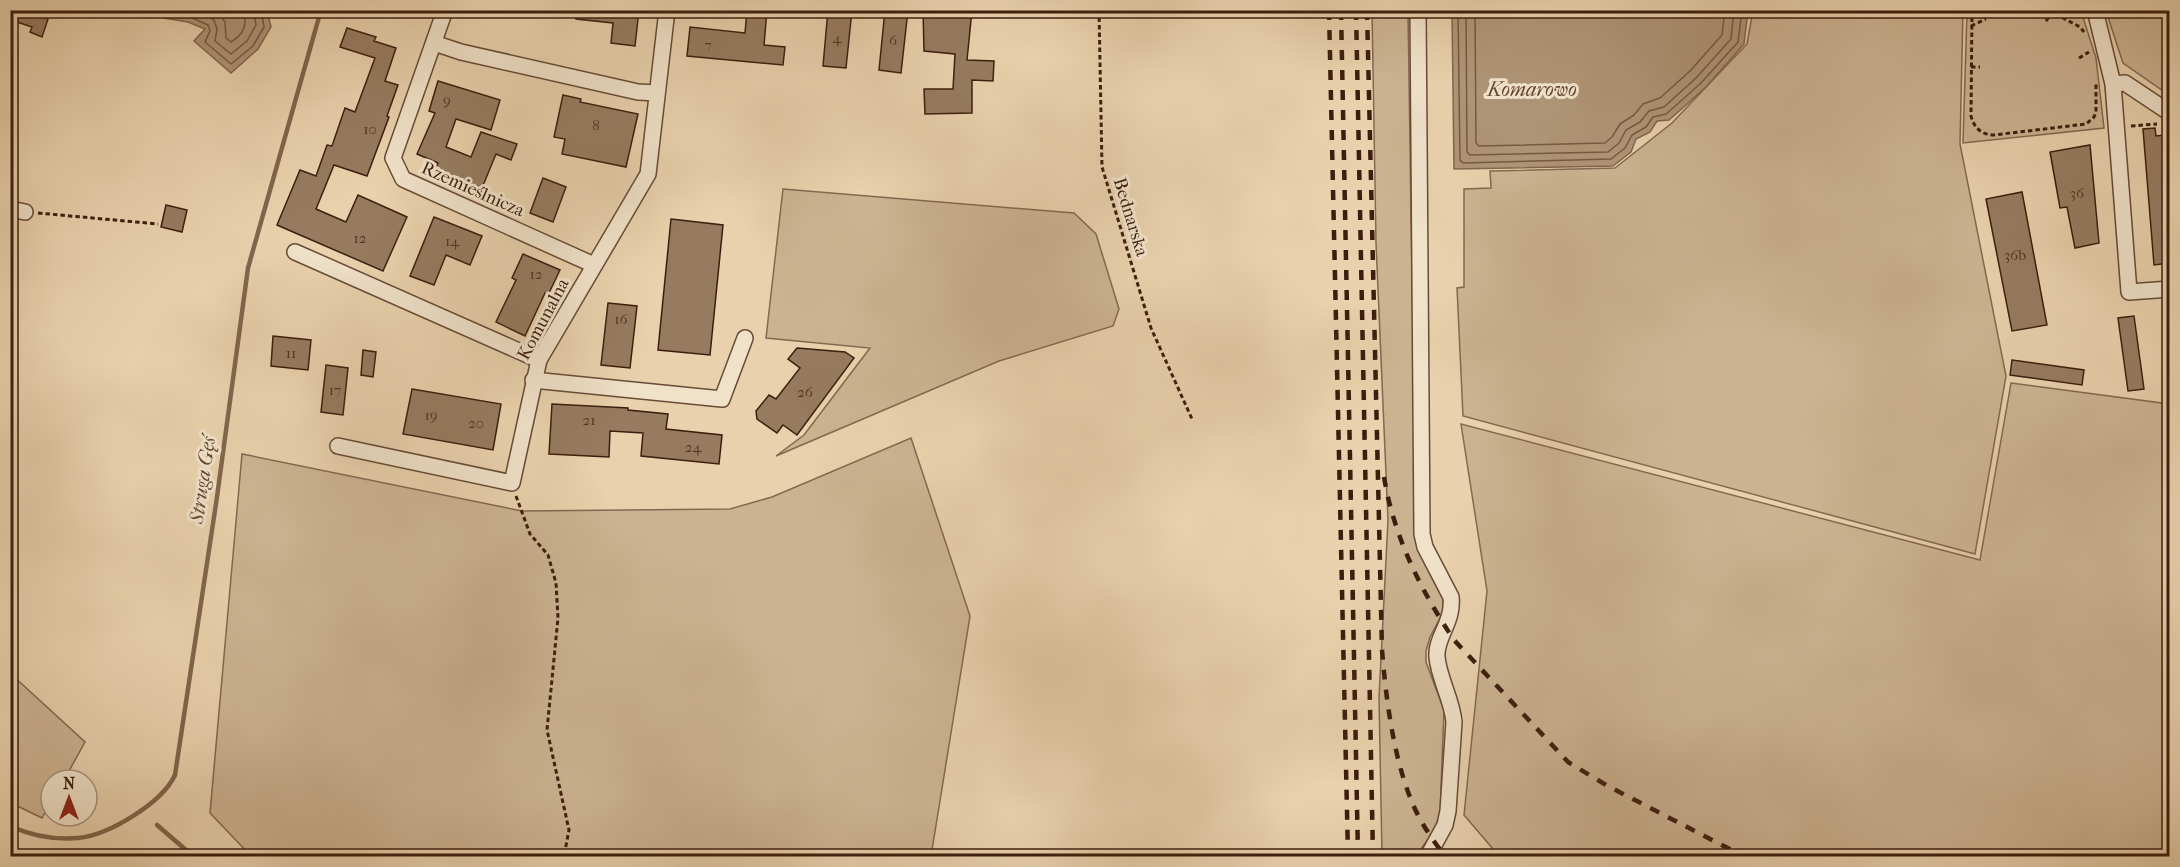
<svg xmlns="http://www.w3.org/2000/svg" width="2180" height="867" font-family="'IM FELL French Canon',serif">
	<rect width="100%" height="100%" fill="#e8d1ac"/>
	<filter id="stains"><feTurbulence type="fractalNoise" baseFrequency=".00333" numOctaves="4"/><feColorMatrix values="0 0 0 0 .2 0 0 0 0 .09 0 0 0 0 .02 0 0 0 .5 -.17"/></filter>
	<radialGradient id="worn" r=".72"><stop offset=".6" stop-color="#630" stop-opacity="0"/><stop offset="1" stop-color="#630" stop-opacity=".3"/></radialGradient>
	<g fill="#cbb391" stroke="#846850" stroke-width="1.5">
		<polygon points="1753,10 1963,11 1960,144 2006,376 1975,554 1463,416 1457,288 1464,287 1464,189 1491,188 1490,171 1615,168 1672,123 1747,44"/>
		<polygon points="1372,11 1408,11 1416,543 1443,598 1443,613 1430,637 1426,651 1426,662 1444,710 1440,815 1433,832 1416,856 1382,856 1379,698 1388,520 1376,243"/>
		<polygon points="1967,11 2081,11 2096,58 2104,128 1963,143"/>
		<polygon points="2106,11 2169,11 2169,95 2123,63"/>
		<polygon points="783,189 1074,213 1096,234 1119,309 1113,326 999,361 776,456 804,435 870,348 766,338"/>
		<polygon points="2011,383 2169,404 2169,856 1499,856 1464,815 1487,591 1461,424 1980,560"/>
		<polygon points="911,438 970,616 931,856 251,856 210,813 242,454 522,511 730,509 772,497"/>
		<polygon points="11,674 85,742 64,780 51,780 51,802 42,818 11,803"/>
	</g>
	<g fill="#ae9476" stroke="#81654c" stroke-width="1.5">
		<polygon points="162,11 267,11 271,27 258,49 231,73 194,41 205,29 188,22 164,18"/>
		<polygon points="1452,11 1452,10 1748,11 1744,44 1706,87 1686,105 1669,120 1657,121 1650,132 1636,139 1631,152 1613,166 1454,169"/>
	</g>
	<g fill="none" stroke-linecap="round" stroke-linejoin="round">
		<g stroke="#765942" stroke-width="1.5">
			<polyline points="168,10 170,13 190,17 208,25 210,31 205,42 231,64 253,46 264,27 261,10"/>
			<polyline points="195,10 214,20 217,29 215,41 231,54 247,41 256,25 254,10"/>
			<path d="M 216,10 L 225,22 L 226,38 L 231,42 C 245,33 246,26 245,10"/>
			<polyline points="1458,10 1460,160 1463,163 1611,159 1625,148 1632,135 1646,127 1653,117 1666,114 1682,100 1701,83 1738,42 1742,10"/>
			<polyline points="1466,10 1467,152 1470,155 1608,152 1619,143 1626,130 1640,122 1649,111 1664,107 1696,78 1731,39 1734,10"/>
			<polyline points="1475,10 1476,143 1479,146 1605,143 1612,137 1620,124 1634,115 1643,104 1660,98 1690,71 1722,35 1725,10"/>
		</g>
		<g stroke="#81654c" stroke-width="4.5">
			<polyline points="157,825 193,856"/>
			<path d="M 10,826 C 32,836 54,840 78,838 C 109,835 162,803 175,775 L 217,497 L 248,268 L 321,10"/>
		</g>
	</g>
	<g fill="#967b60" stroke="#3d1e0e" stroke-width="1.5">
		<polygon points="21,10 48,19 42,37 30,32 32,27 17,22"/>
		<polygon points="576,10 639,10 635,46 611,43 613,23 576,19"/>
		<polygon points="747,10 767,10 764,45 785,47 783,65 687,56 690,27 745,33"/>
		<polygon points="828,10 852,10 846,68 823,66"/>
		<polygon points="885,10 908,10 901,73 879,70"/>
		<polygon points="923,10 972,10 967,60 994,61 993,81 972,80 972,113 925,114 924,89 953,89 955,54 924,51"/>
		<polygon points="347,28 376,37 374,41 396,48 385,81 398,85 387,116 389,117 367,176 334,165 316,209 346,222 358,195 407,217 383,271 277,225 300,170 316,176 327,145 332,146 345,108 355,112 375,58 340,47"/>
		<polygon points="438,81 500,100 491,130 456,119 446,147 471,157 481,132 517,144 511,160 496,154 482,188 436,168 438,163 417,154 435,113 429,111"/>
		<polygon points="563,95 581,99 580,102 638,114 626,167 562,154 565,139 554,137"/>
		<polygon points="2155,128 2156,136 2165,135 2166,141 2169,141 2169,263 2154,265 2143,129"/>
		<polygon points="2090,145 2099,243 2075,248 2067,207 2060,208 2050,152"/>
		<polygon points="543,178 566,187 553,222 530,213"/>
		<polygon points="2022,192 2047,325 2012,331 1986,199"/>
		<polygon points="166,205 187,210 182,232 161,227"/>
		<polygon points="434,217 482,236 470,265 446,255 434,285 410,276"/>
		<polygon points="671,219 723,225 710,355 658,350"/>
		<polygon points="523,254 560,270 548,295 545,293 525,336 496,322 516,280 512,278"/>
		<polygon points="608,303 637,306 630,368 601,365"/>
		<polygon points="2134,316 2144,389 2128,391 2118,318"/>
		<polygon points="273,336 311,340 308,370 271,366"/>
		<polygon points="797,348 845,352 854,358 797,435 783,425 777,433 757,419 756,411 769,395 776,399 800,368 788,359"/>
		<polygon points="363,350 376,352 373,377 361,375"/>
		<polygon points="2012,360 2084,370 2082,385 2010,375"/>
		<polygon points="326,365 348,368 343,415 321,412"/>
		<polygon points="412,389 501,404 493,450 403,434"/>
		<polygon points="552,404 628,408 628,410 668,414 666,429 722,435 719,464 641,456 643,433 610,431 609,457 549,454"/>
	</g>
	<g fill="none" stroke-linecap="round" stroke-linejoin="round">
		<g stroke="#684b36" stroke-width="18">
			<g id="minor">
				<polyline points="445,10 393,158 403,179 594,265"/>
				<path d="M 1418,10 L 1422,534 L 1425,547 L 1451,597 C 1454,622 1435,638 1437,657 C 1439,679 1452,699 1454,722 L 1448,811 L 1445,825 L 1428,856"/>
				<polyline points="2095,10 2113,84 2129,292 2170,289"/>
				<polyline points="434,43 461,52 638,92 657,93"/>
				<polyline points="2113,84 2125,83 2170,113"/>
				<polyline points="10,209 25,212"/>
				<polyline points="295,252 539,360"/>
				<polyline points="533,380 722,399 745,338"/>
				<polyline points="338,446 512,483 539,360 648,174 667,10"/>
			</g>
		</g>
		<g stroke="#3d1e0e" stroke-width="3" stroke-dasharray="4.5 3" stroke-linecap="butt">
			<polyline points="1099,10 1102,167 1151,328 1192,419"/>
			<path d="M 1972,10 L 1971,116 C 1974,128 1982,135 1994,135 L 2086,124 L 2094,117 L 2096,112 L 2096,82"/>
			<polyline points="2060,10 2063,18 2080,27 2084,32"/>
			<polyline points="2046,21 2054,10"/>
			<polyline points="1971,26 1986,19"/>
			<polyline points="2079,58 2089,52"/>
			<polyline points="1971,67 1980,67"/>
			<polyline points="2131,126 2157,124"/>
			<polyline points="38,213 158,224"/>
			<polyline points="516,496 530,534 548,555 556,583 558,618 547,730 569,830 564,856"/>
		</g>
		<use href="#minor" stroke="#f0e1c9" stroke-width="15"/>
		<g stroke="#3d1e0e" stroke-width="4.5" stroke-dasharray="10 10" stroke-linecap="butt">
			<polyline points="1329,10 1348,856"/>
			<polyline points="1341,10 1358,856"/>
			<polyline points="1356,10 1373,856"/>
			<path d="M 1367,10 L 1382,650 C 1386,700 1394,763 1415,809 C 1423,826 1434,842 1445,856"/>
			<path d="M 1384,477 C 1394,537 1420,589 1454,640 L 1568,762 L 1606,785 L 1743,856"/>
		</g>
	</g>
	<g text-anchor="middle" stroke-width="6" stroke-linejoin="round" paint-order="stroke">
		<g font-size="15" fill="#533522">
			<text x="837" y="43">4</text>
			<text x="893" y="45">6</text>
			<text x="708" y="50">7</text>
			<text x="447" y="105">9</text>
			<text x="596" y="130">8</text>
			<text x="370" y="134">10</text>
			<text x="2077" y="198">36</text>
			<text x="360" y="243">12</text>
			<text x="452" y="246">14</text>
			<text x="2015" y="260">36b</text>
			<text x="536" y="279">12</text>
			<text x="621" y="324">16</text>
			<text x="291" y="358">11</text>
			<text x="335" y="395">17</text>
			<text x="805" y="397">26</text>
			<text x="431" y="420">19</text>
			<text x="589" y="425">21</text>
			<text x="476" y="428">20</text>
			<text x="693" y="452">24</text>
		</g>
		<g font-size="18" fill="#3d1e0e" stroke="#f0e1c9">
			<text transform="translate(473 189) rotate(24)" y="6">Rzemieślnicza</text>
			<text transform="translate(1131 217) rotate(73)" y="6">Bednarska</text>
			<text transform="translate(543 319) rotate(-62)" y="6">Komunalna</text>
		</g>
		<g font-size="20" font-style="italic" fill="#654732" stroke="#f0e1c9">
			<text x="1532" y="96">Komarowo</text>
			<text transform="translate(202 480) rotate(-82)" y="7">Struga Gęś</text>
		</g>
	</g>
	<rect width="2180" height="867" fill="none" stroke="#e8d1ac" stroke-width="36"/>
	<rect x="12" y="12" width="2156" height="843" fill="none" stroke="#3d1e0e" stroke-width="3"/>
	<rect x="18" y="18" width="2144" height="831" fill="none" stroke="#3d1e0e" stroke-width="1.5"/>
	<g transform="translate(69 798)"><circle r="28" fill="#f0e1c9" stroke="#a8937e" stroke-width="1.5"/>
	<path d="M0-4.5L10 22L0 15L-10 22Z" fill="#8f2418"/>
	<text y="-9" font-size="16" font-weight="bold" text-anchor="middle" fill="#3d1e0e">N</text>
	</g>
	<rect width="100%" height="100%" filter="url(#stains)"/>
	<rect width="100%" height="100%" fill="url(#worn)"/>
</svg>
